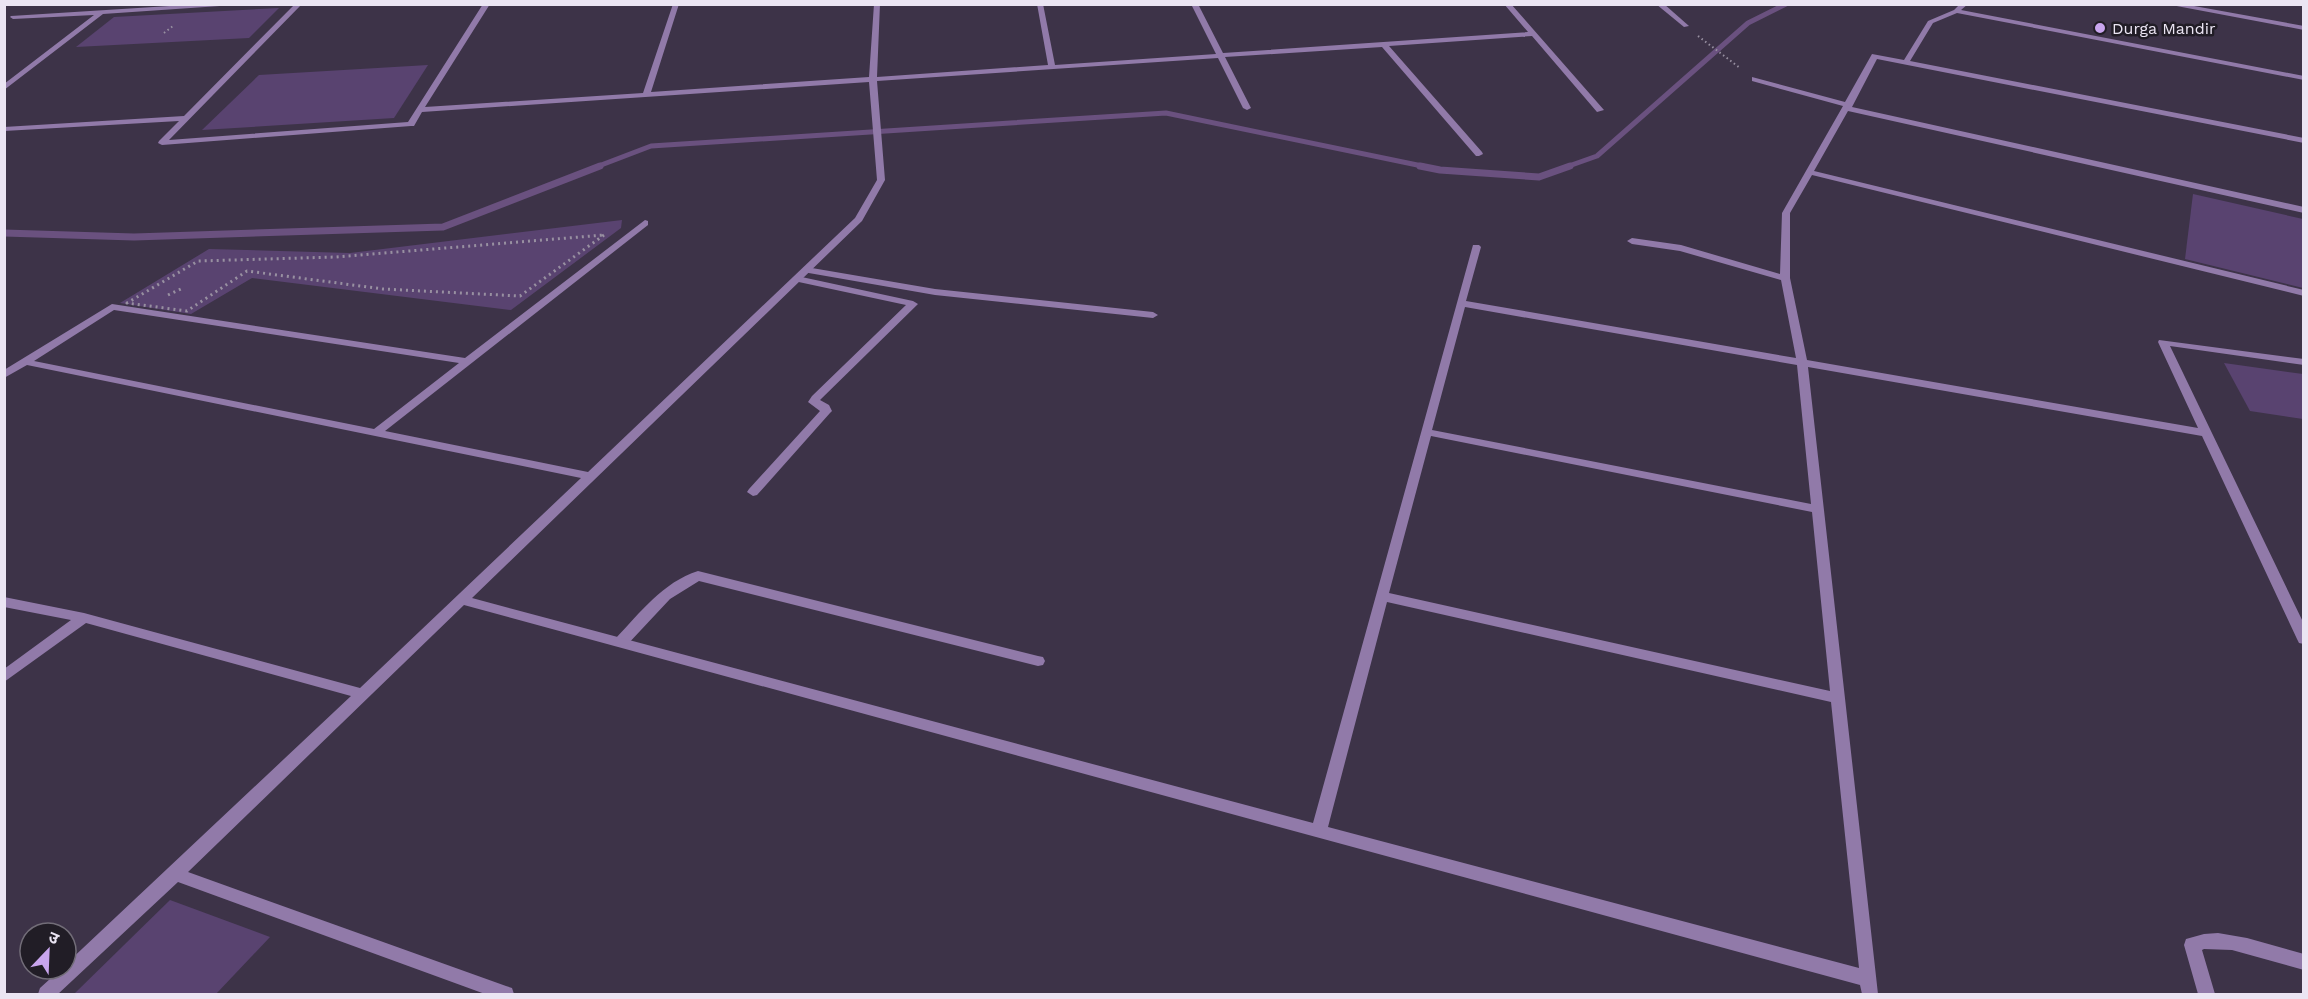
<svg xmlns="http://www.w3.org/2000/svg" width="2308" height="999" font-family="'Work Sans','Noto Sans Devanagari',sans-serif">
	<rect width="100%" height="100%" fill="#3d3348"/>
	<g fill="#594370">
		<polygon points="279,8 249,38 76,47 114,17"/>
		<polygon points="428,65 394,118 202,130 259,75"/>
		<polygon points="2193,194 2303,219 2303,288 2185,259"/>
		<polygon points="622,220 621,228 511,310 252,278 191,314 120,303 209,249 350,253"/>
		<polygon points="2224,363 2303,374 2303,419 2250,411"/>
		<polygon points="170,900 270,937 216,994 74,994"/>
	</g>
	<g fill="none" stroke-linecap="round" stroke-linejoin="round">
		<g stroke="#6a517f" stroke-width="5">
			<polyline points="596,167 651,146 1166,113 1427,167"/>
			<polyline points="1566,167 1597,156 1748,23 1786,4"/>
		</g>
		<g stroke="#6a517f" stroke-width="7">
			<polyline points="1420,166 1440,170 1539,177 1570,166"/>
			<polyline points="4,233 134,237 443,227 600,166"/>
		</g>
		<g stroke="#9890a1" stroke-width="2" stroke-dasharray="1.5 3" stroke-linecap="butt">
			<polyline points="164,33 173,26"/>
			<polyline points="1698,36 1740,68"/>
		</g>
		<g stroke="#9890a1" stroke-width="3" stroke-dasharray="2 4" stroke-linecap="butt">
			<polygon points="604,235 520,296 383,289 247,271 187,311 127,303 198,261 336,257"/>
			<polyline points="168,295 183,288"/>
		</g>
		<g fill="#917aa9" fill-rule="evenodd">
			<polygon points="806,267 935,289 1153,312 1158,315 1153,318 935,295 803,272 803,268"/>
			<polygon points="797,276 913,301 918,304 820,400 829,405 832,411 830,413 757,495 753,496 747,492 749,489 820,411 808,402 812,396 906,305 794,281 794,277"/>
			<path d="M 698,571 L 1038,656 L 1043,657 L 1045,661 L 1043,665 L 1038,666 L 699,581 L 670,599 L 626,646 L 616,646 L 614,642 L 616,638 C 640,613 663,582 698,571 Z"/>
			<polygon points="2218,933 2247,938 2304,954 2304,970 2232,950 2204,949 2202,950 2215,994 2198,994 2184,945 2186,939 2204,934"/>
		</g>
		<g fill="#917aa9" fill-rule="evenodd">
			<polygon points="201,4 249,4 103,14 4,90 4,84 94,15 13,19 10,17 11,16"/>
			<path d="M 295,4 L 302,4 L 169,140 L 408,122 L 483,4 L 490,4 L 425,107 L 643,93 L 673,4 L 679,4 L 651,92 L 869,77 L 874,4 L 880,4 L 877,77 L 1048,65 L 1037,4 L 1043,4 L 1055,65 L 1216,54 L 1191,4 L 1198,4 L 1223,53 L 1528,32 L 1504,4 L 1511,4 L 1604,110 L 1597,112 L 1532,36 L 1389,46 L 1482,152 L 1483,154 L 1479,156 L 1476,156 L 1382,47 L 1225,57 L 1251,108 L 1247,110 L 1243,108 L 1218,58 L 877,81 L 885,180 L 862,221 L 472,598 L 1313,823 L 1473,245 L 1479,245 L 1481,247 L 1466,301 L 1796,358 L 1781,280 L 1680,251 L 1632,244 L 1627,241 L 1632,238 L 1681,245 L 1780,274 L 1782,213 L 1843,106 L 1752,81 L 1752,77 L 1845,102 L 1872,54 L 1904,60 L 1928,21 L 1954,10 L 1960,4 L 1968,4 L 1961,10 L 2304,76 L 2304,80 L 1957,13 L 1933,23 L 1910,61 L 2304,138 L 2304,143 L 1877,59 L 1852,107 L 2304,207 L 2304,213 L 1848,111 L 1814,171 L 2304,290 L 2304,296 L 1812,175 L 1790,213 L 1790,278 L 1807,360 L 2198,428 L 2158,342 L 2159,340 L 2304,359 L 2304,365 L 2170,346 L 2304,624 L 2304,644 L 2299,643 L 2297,639 L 2202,436 L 1808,367 L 1878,994 L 1862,994 L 1860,985 L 464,605 L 188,872 L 506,986 L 512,988 L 514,994 L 485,994 L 178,882 L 58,994 L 38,994 L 40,988 L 61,969 L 66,969 L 66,964 L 351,696 L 86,623 L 4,682 L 4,669 L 71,620 L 4,607 L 4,597 L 84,613 L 360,688 L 581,478 L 27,365 L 4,378 L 4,370 L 112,304 L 465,358 L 645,220 L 648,221 L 648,225 L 385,431 L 588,472 L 855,218 L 877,180 L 869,82 L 422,112 L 414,126 L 411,126 L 162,145 L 158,143 L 159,141 L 179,121 L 4,131 L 4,127 L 184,116 ZM 1465,307 L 1797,365 L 1811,504 L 1432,430 ZM 114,310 L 459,363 L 374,429 L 34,361 ZM 1431,436 L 1812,512 L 1830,691 L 1389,593 ZM 1387,602 L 1831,702 L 1859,968 L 1328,827 Z"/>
			<polygon points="1656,4 1664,4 1689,26 1684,27"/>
			<polygon points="2166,4 2183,4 2304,26 2304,30"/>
		</g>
	</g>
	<circle fill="#c9a5ee" stroke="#211d26" stroke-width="2" cx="2100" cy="28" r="6"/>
	<g text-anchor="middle" stroke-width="5" stroke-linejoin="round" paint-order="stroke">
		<g font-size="16" fill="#ebe5f3" stroke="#211d26" text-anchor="start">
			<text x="2112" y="34">Durga Mandir</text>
		</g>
	</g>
	<rect width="2308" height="999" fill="none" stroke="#ebe5f3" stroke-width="12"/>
	<g transform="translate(48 951) rotate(23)"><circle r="28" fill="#211d26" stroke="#726d78" stroke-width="1.5"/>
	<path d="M0-4.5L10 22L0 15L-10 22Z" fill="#c9a5ee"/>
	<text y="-9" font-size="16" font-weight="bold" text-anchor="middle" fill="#ebe5f3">उ</text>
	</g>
</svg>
